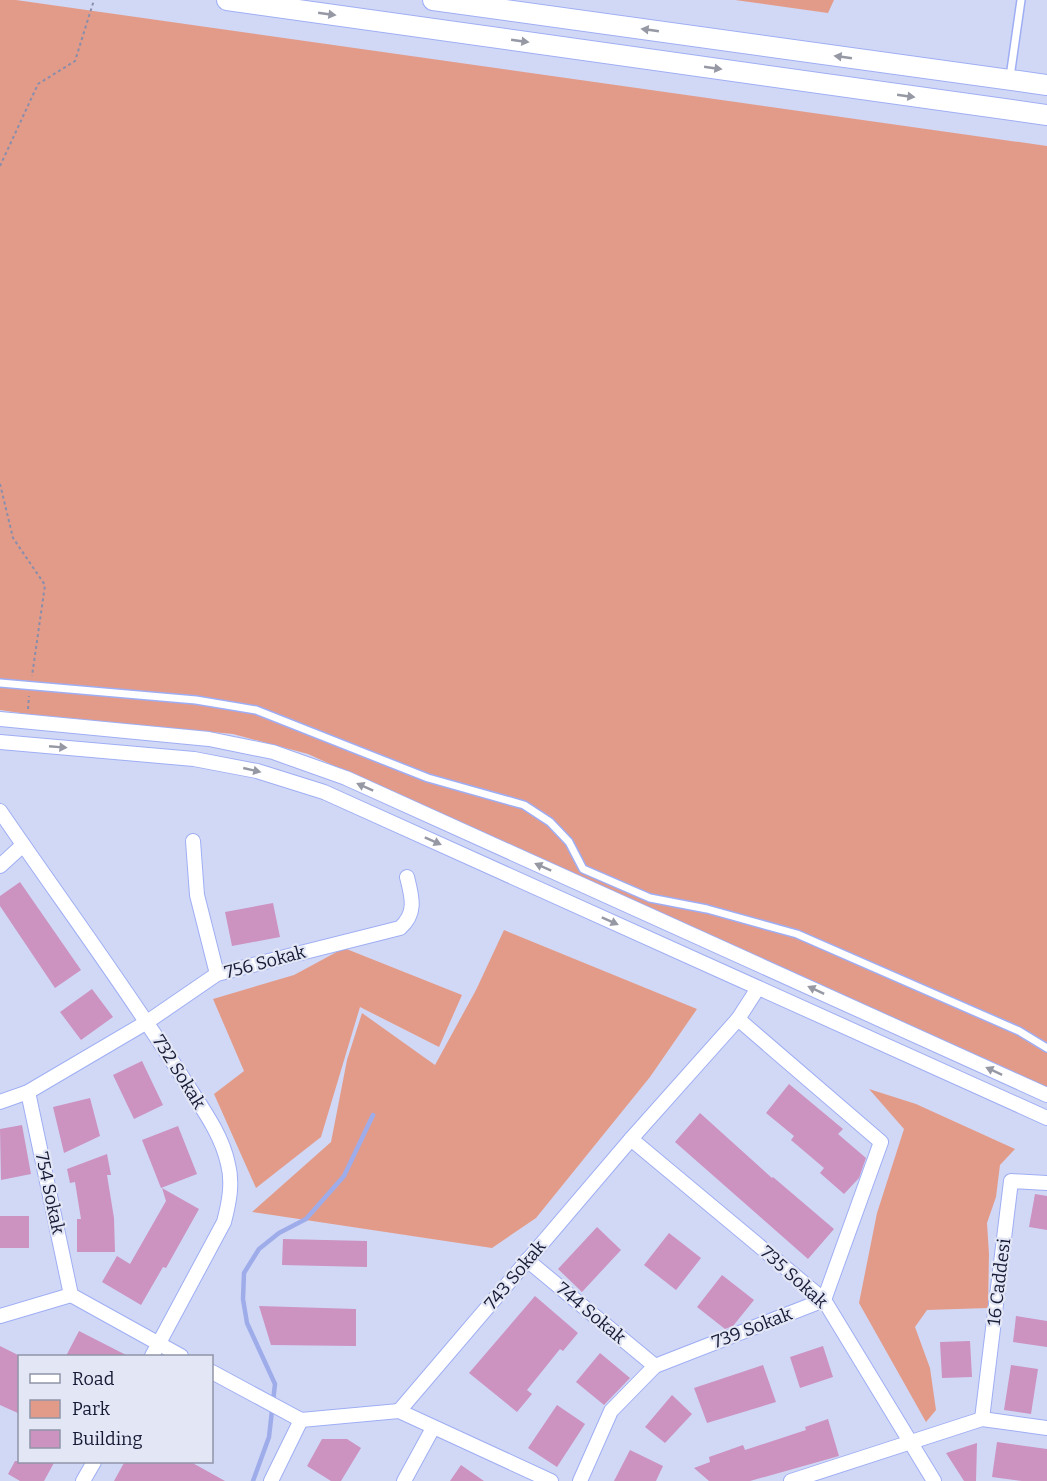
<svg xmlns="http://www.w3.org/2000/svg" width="1047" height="1481" font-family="Bitter,serif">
	<rect width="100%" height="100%" fill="#d1d8f6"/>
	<g fill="#e39b89">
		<polygon points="0,0 16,0 1047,146 1047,1088 308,754 233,734 27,714 0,710"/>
		<polygon points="735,0 834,0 828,13"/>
		<polygon points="504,930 697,1009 650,1077 536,1218 492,1248 252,1212 331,1142 347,1060 362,1013 435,1065 476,990"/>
		<polygon points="344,948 462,995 439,1047 360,1007 321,1137 256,1188 214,1094 244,1071 213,999 294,975"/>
		<polygon points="869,1089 916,1104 1015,1149 1000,1165 996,1197 987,1223 989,1254 988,1308 927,1310 915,1327 930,1368 936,1410 926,1422 859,1303 877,1213 904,1129"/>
	</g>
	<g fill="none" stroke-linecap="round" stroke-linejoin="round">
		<polyline stroke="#9eacea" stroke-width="4.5" points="253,1481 269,1437 275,1384 247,1323 243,1299 244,1273 259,1249 279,1233 306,1219 344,1176 373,1115"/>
	</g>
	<g fill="#cc92c0">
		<polygon points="20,882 81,970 55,988 0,906 0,896"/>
		<polygon points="273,903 280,937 232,946 225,912"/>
		<polygon points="92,989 113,1017 81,1040 60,1012"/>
		<polygon points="142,1061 163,1105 134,1119 113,1075"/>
		<polygon points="789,1084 843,1129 838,1134 866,1158 859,1178 844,1194 820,1173 824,1168 791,1140 794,1136 766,1113"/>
		<polygon points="90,1098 100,1136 64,1153 53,1107"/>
		<polygon points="700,1113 772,1178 773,1177 834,1229 808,1259 675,1142"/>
		<polygon points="22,1125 31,1174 1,1180 0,1129"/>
		<polygon points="178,1126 197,1174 161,1188 142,1140"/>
		<polygon points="107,1154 111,1175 107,1175 114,1218 115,1252 77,1252 77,1219 81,1219 75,1182 70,1183 67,1169"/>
		<polygon points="162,1188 199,1209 166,1268 163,1267 141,1305 102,1282 117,1256 130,1264 166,1201"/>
		<polygon points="1035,1194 1047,1196 1047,1230 1029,1227"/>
		<rect x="0" y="1216" width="29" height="32"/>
		<polygon points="597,1227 621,1250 582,1292 558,1269"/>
		<polygon points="669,1233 701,1258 676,1290 644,1265"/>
		<polygon points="283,1239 367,1241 367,1267 282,1265"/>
		<polygon points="722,1275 754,1300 733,1326 725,1329 697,1307"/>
		<polygon points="535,1296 578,1333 563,1351 560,1349 527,1390 532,1394 517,1412 469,1373"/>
		<polygon points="259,1306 356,1309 356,1346 271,1345"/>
		<polygon points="1016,1316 1047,1321 1047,1347 1013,1342"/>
		<polygon points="79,1331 128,1356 66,1356"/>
		<polygon points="970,1341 972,1377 942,1378 940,1342"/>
		<polygon points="0,1346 20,1356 20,1414 0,1405"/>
		<polygon points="823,1346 833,1377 800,1388 790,1357"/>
		<polygon points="600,1353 630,1378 604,1405 576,1382"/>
		<polygon points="763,1365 776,1402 707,1423 694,1388"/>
		<polygon points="1011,1365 1038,1369 1031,1414 1004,1410"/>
		<polygon points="672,1395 692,1414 665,1443 645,1427"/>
		<polygon points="557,1405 585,1424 557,1467 528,1448"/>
		<polygon points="828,1419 839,1456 750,1481 709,1481 694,1468 710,1462 709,1457 743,1445 745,1450 806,1430 805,1427"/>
		<polygon points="322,1439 347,1439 361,1448 341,1481 331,1481 307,1466"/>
		<polygon points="997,1442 1047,1449 1047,1481 1022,1481 992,1477"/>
		<polygon points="977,1443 976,1481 964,1481 946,1453"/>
		<polygon points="630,1450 663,1466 656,1481 614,1481"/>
		<polygon points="15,1461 55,1461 44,1481 20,1481 8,1474"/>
		<polygon points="125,1461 189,1461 225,1481 114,1481"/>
		<polygon points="461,1465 484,1481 450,1481"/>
	</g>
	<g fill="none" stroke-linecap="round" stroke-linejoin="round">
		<g stroke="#9faef4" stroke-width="10">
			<g id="lane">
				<polyline points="1010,77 1021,0"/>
				<polyline points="0,683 196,700 256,710 428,778 524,805 550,822 569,842 583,869 650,898 707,909 797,934 1019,1031 1047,1048"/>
			</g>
		</g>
		<g stroke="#9faef4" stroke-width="16">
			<g id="street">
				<polyline points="0,719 209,739 273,752 346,778 1047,1095"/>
				<polyline points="0,742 194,759 257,771 324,792 1047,1118"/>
				<path d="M 0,811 C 60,899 124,985 181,1075 C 198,1103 221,1131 228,1164 C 233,1183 229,1203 224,1222 L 152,1356"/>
				<polyline points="193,841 197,895 217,974"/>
				<polyline points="0,866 23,845"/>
				<polyline points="28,1092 71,1295"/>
				<path d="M 0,1102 L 28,1092 L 147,1022 L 217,974 L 400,928 C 417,913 412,897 407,877"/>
				<polyline points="631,1139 824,1300 934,1481"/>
				<polyline points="527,1260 655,1366"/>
				<polyline points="0,1316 71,1295 181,1356"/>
				<polyline points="212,1372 301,1420 399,1411 551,1481"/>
				<polyline points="399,1411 631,1139 738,1019 758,988"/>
				<polyline points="982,1419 1011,1181 1047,1183"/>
				<polyline points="83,1481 94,1462"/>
				<polyline points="271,1481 301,1420"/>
				<polyline points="404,1481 433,1428"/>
				<polyline points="580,1481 611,1411 655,1366 824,1300 881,1142 738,1019"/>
				<polyline points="791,1481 982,1419 1047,1428"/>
			</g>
		</g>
		<g stroke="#9faef4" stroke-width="22">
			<g id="secondary">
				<polyline points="227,0 1047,115"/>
				<polyline points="433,0 1047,85"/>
			</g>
		</g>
		<g stroke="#888eab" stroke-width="2" stroke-dasharray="3 3" stroke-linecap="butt">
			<polyline points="0,166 38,84 75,61 94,0"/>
			<polyline points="0,484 13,538 45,585 32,676"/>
			<polyline points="28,709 29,696"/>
		</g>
		<use href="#lane" stroke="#fff" stroke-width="7"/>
		<use href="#street" stroke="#fff" stroke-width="14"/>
		<use href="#secondary" stroke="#fff" stroke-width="20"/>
	</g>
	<defs><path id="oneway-solid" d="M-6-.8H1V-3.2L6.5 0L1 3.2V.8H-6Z" transform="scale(1.5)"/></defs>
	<g fill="#9698a4">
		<use href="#oneway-solid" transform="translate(327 14) rotate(8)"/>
		<use href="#oneway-solid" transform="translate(650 30) rotate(-172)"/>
		<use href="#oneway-solid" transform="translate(520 41) rotate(8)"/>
		<use href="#oneway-solid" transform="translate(843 57) rotate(-172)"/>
		<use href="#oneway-solid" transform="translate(713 68) rotate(8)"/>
		<use href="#oneway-solid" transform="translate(906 96) rotate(8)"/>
		<use href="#oneway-solid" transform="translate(58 747) rotate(5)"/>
		<use href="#oneway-solid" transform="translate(252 770) rotate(13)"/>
		<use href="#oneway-solid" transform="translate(365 787) rotate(-156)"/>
		<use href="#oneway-solid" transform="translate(433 841) rotate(24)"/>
		<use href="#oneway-solid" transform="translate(543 867) rotate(-156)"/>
		<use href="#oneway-solid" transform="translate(610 921) rotate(24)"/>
		<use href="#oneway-solid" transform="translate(816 990) rotate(-155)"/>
		<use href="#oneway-solid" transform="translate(994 1071) rotate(-155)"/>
	</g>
	<g text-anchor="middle" stroke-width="4.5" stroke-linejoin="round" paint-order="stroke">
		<g font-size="18" fill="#161a35" stroke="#e2e6f5">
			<text transform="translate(265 962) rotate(-15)" y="6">756 Sokak</text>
			<text transform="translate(179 1072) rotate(58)" y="6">732 Sokak</text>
			<text transform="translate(50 1193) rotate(78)" y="6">754 Sokak</text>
			<text transform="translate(515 1275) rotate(-50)" y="6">743 Sokak</text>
			<text transform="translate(794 1277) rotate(42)" y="6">735 Sokak</text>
			<text transform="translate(999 1282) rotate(-83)" y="6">16 Caddesi</text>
			<text transform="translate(591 1313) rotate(40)" y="6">744 Sokak</text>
			<text transform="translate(752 1328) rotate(-21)" y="6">739 Sokak</text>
		</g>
	</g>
	<rect x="18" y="1355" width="195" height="108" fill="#e2e6f5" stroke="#9094a8" stroke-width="1.5"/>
	<rect x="30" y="1374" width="30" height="9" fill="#ffffff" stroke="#9094a8" stroke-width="1.5"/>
	<text x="72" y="1385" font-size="18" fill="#161a35">Road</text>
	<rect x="30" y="1400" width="30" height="18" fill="#e39b89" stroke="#9094a8" stroke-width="1.5"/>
	<text x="72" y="1415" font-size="18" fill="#161a35">Park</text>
	<rect x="30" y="1430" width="30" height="18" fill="#cc92c0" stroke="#9094a8" stroke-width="1.5"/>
	<text x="72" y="1445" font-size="18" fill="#161a35">Building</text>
</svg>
